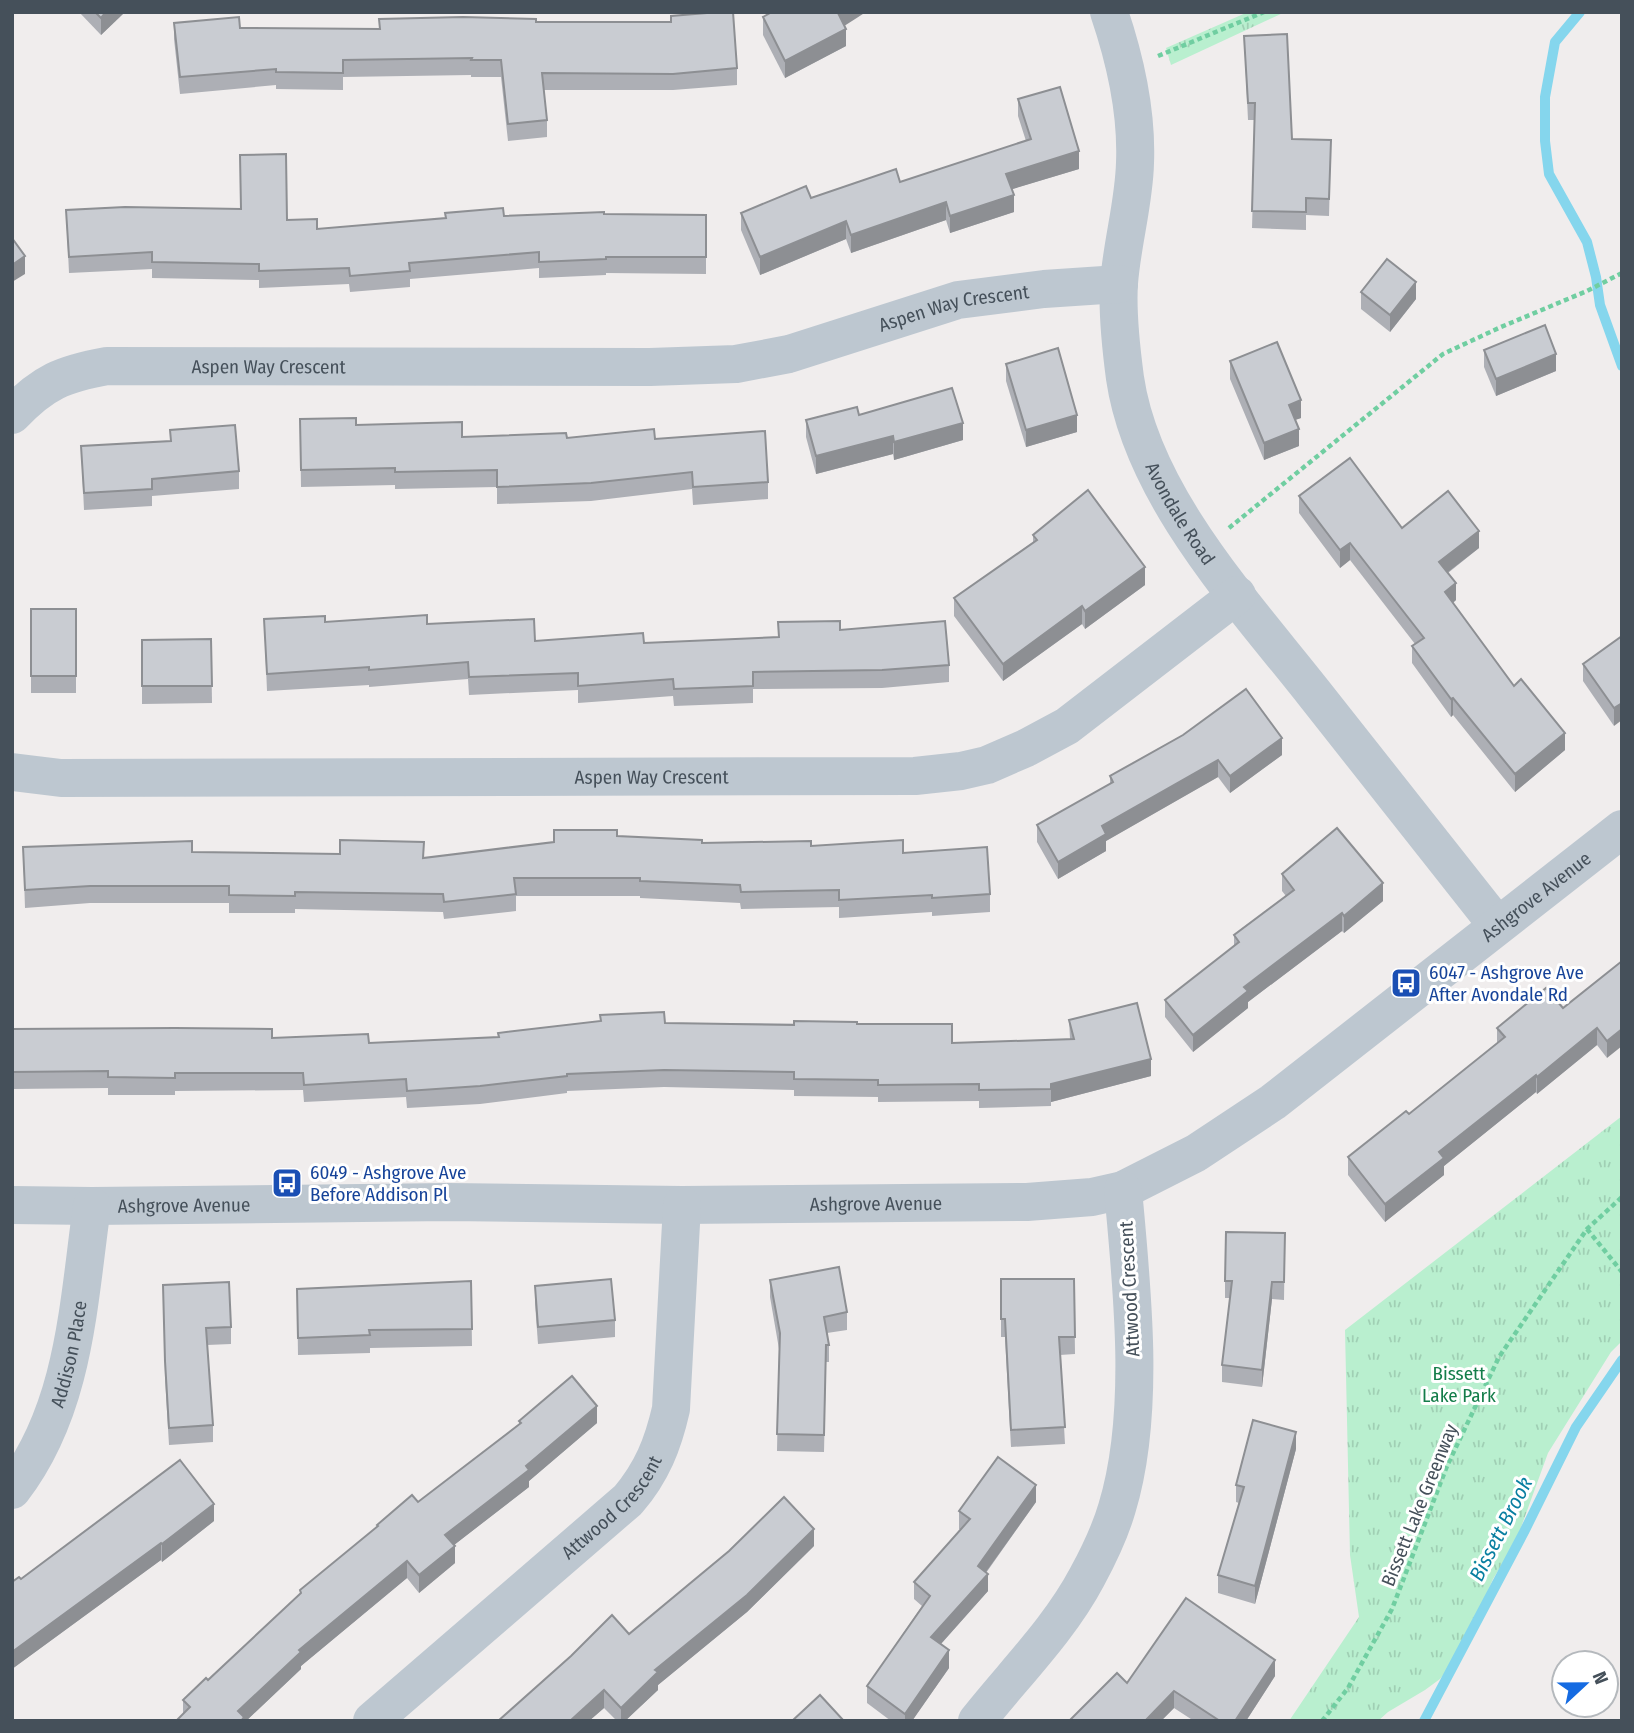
<svg xmlns="http://www.w3.org/2000/svg" width="1634" height="1733" font-family="'Fira Sans Condensed',sans-serif">
	<defs>
		<pattern id="grass-tufts" width="24" height="20" patternUnits="userSpaceOnUse" patternTransform="scale(1.75)"><rect width="24" height="20" fill="#b9efcf"/><path d="M3 7l-1-3M5 7V3M7 7l1-3M15 17l-1-3M17 17v-4M19 17l1-3" fill="none" stroke="#a0cfb4"/></pattern>
	</defs>
	<rect width="100%" height="100%" fill="#f0eded"/>
	<g fill="url(#grass-tufts)">
		<polygon points="1248,12 1285,12 1171,65 1166,48"/>
		<polygon points="1622,1116 1622,1341 1611,1352 1548,1453 1516,1541 1493,1579 1472,1627 1454,1662 1440,1679 1425,1690 1388,1712 1378,1721 1289,1721 1359,1617 1350,1555 1345,1330"/>
	</g>
	<g fill="none" stroke-linecap="round" stroke-linejoin="round">
		<g stroke="#85d6ed" stroke-width="10">
			<polyline points="1580,12 1555,42 1545,97 1545,141 1549,174 1587,242 1596,277 1600,305 1622,366"/>
			<polyline points="1424,1721 1524,1532 1576,1427 1622,1360"/>
		</g>
		<g stroke="#70cea1" stroke-width="4.5" stroke-dasharray="5 3.5" stroke-linecap="butt">
			<polyline points="1158,56 1264,12"/>
			<polyline points="1229,528 1443,354 1501,327 1587,291 1622,273"/>
			<polyline points="1587,1229 1622,1272"/>
			<polyline points="1322,1721 1348,1688 1392,1609 1447,1466 1499,1357 1587,1229 1622,1197"/>
		</g>
		<g stroke="#bdc7d0" stroke-width="38">
			<path id="s1" d="M 1109,12 C 1125,59 1137,113 1135,163 C 1134,203 1122,243 1119,283 C 1117,314 1121,348 1125,378 C 1142,495 1242,602 1313,692 C 1374,770 1436,847 1497,925"/>
			<path id="s2" d="M 12,415 C 43,382 63,374 107,366 L 650,367 L 736,364 L 789,354 L 958,300 L 1044,289 L 1119,284"/>
			<path id="s3" d="M 12,772 L 61,778 L 915,776 L 961,771 L 987,765 L 1026,748 L 1067,726 L 1237,595"/>
			<path id="s4" d="M 12,1205 L 92,1206 L 449,1202 L 682,1205 L 1027,1202 L 1092,1197 L 1123,1190 L 1196,1153 L 1273,1102 L 1622,829"/>
			<path id="s5" d="M 12,1490 C 75,1408 78,1305 92,1206"/>
			<path id="s6" d="M 372,1721 L 628,1500 C 652,1472 663,1444 671,1409 L 682,1205"/>
			<path d="M 977,1721 C 1014,1674 1059,1630 1087,1577 C 1099,1555 1110,1532 1117,1508 C 1146,1413 1132,1288 1123,1190"/>
		</g>
	</g>
	<g fill="#adafb5">
		<polygon points="79,12 125,12 101,35"/>
		<polygon points="763,17 845,26 846,46 785,78 763,35"/>
		<polygon points="536,22 737,68 737,85 673,90 544,90 547,120 547,137 508,141 501,77 471,77 471,75 343,77 343,90 276,89 276,85 180,94 174,39 174,23 240,28 379,29"/>
		<polygon points="1244,36 1292,139 1331,140 1329,216 1306,215 1306,230 1252,228 1255,120 1248,120"/>
		<polygon points="1018,99 1079,169 1012,189 1014,212 950,233 946,220 851,253 846,239 760,275 741,230 741,213 811,198 900,182 1026,141 1018,116"/>
		<polygon points="66,210 287,220 317,229 504,216 604,214 706,215 706,274 606,273 606,275 539,278 539,268 410,279 410,287 350,292 349,284 259,288 259,280 152,278 152,269 69,273"/>
		<polygon points="1361,292 1416,299 1390,332 1361,309"/>
		<polygon points="1484,350 1556,371 1496,396 1484,367"/>
		<polygon points="1230,361 1301,418 1295,420 1299,446 1264,460 1230,379"/>
		<polygon points="1006,364 1077,432 1026,447 1006,381"/>
		<polygon points="859,415 963,440 894,460 893,454 816,474 806,437 806,420"/>
		<polygon points="300,419 462,437 655,439 768,482 768,499 693,505 692,489 591,501 497,504 497,487 395,489 395,485 301,487"/>
		<polygon points="170,430 239,471 239,489 152,496 152,506 84,510 81,446 170,441"/>
		<polygon points="1299,496 1402,528 1479,548 1448,573 1456,600 1453,603 1514,686 1565,750 1515,792 1453,715 1451,717 1412,663 1412,646 1415,644 1350,560 1340,568 1299,513"/>
		<polygon points="1033,535 1145,585 1085,629 1082,624 1003,681 954,616 954,598 1033,542"/>
		<rect x="31" y="609" width="45" height="84"/>
		<polygon points="264,619 325,622 427,624 535,641 644,643 778,637 840,630 949,665 949,682 882,688 753,689 753,703 674,706 673,696 578,703 578,690 469,695 468,679 369,687 369,685 267,691"/>
		<polygon points="1622,636 1614,726 1583,681 1583,664"/>
		<polygon points="211,639 212,703 142,704 142,640"/>
		<polygon points="1183,735 1282,755 1230,793 1218,777 1106,841 1106,851 1058,879 1037,842 1037,825 1110,784 1110,776"/>
		<polygon points="617,836 702,843 811,846 903,853 990,894 990,912 932,916 932,912 839,918 839,907 741,909 740,903 640,898 640,896 516,896 516,911 444,919 443,912 295,909 295,913 229,913 229,903 90,903 25,908 23,847 192,852 424,858"/>
		<polygon points="1282,874 1383,901 1344,933 1342,931 1248,1002 1248,1008 1193,1052 1165,1017 1165,1000 1234,946 1234,935 1286,896 1282,891"/>
		<polygon points="1622,961 1607,1058 1597,1045 1537,1094 1536,1092 1444,1166 1444,1175 1385,1222 1348,1175 1348,1157 1409,1114 1497,1043 1497,1028 1563,1008"/>
		<polygon points="1069,1020 1151,1076 1051,1102 1051,1106 979,1108 979,1101 878,1102 878,1097 794,1096 794,1090 664,1087 567,1091 567,1093 480,1104 407,1108 406,1097 304,1102 303,1090 175,1091 175,1095 108,1095 108,1088 12,1089 12,1029 272,1038 369,1043 498,1037 665,1023 857,1024 952,1043 1070,1039"/>
		<polygon points="1285,1233 1284,1300 1272,1299 1262,1387 1222,1382 1222,1365 1230,1298 1225,1298 1225,1281"/>
		<polygon points="1001,1279 1074,1279 1075,1354 1060,1355 1065,1444 1011,1447 1005,1337 1001,1337"/>
		<polygon points="770,1280 847,1312 847,1330 827,1333 829,1345 829,1362 826,1362 824,1452 777,1451 779,1349 770,1297"/>
		<polygon points="471,1281 472,1346 370,1348 370,1353 298,1355 297,1289"/>
		<polygon points="163,1285 231,1327 231,1344 207,1345 213,1425 213,1442 169,1445 165,1378"/>
		<polygon points="535,1286 615,1320 615,1337 538,1344 535,1303"/>
		<polygon points="519,1421 597,1423 529,1481 529,1487 454,1545 455,1563 419,1593 407,1578 301,1666 301,1669 246,1721 176,1721 183,1714 183,1700 208,1680 300,1594 300,1590 377,1528 377,1525 418,1502 519,1424"/>
		<polygon points="1296,1449 1255,1604 1218,1593 1218,1575 1239,1503 1236,1502 1236,1485"/>
		<polygon points="1036,1502 986,1573 988,1591 941,1644 949,1668 912,1721 891,1721 867,1703 867,1686 922,1606 914,1599 914,1582 961,1530 959,1529 959,1511"/>
		<polygon points="214,1521 162,1562 161,1560 12,1669 12,1582"/>
		<polygon points="814,1546 747,1612 658,1685 658,1690 625,1721 617,1721 604,1708 589,1721 498,1721 629,1634"/>
		<polygon points="1275,1676 1246,1721 1194,1721 1174,1708 1161,1721 1069,1721 1127,1683"/>
	</g>
	<g fill="#8d8f93">
		<polygon points="106,12 125,12 101,35 101,18"/>
		<polygon points="840,12 866,12 838,30 838,13"/>
		<polygon points="846,29 846,46 785,78 785,61"/>
		<polygon points="1079,151 1079,169 1006,191 1006,174"/>
		<polygon points="1014,195 1014,212 950,233 950,216"/>
		<polygon points="946,202 946,220 851,253 851,235"/>
		<polygon points="846,221 846,239 760,275 760,257"/>
		<polygon points="25,256 25,274 12,282 12,265"/>
		<polygon points="1416,282 1416,299 1390,332 1390,315"/>
		<polygon points="1556,354 1556,371 1496,396 1496,379"/>
		<polygon points="1301,400 1301,418 1289,422 1289,405"/>
		<polygon points="1077,415 1077,432 1026,447 1026,430"/>
		<polygon points="963,423 963,440 894,460 894,442"/>
		<polygon points="1299,429 1299,446 1264,460 1264,443"/>
		<polygon points="893,436 893,454 816,474 816,456"/>
		<polygon points="1479,531 1479,548 1439,579 1439,562"/>
		<polygon points="1350,543 1350,560 1340,568 1340,550"/>
		<polygon points="1145,567 1145,585 1085,629 1085,611"/>
		<polygon points="1456,583 1456,600 1445,609 1445,592"/>
		<polygon points="1082,606 1082,624 1003,681 1003,664"/>
		<polygon points="1453,698 1453,715 1451,717 1451,699"/>
		<polygon points="1622,703 1622,720 1614,726 1614,708"/>
		<polygon points="1565,733 1565,750 1515,792 1515,774"/>
		<polygon points="1282,738 1282,755 1230,793 1230,776"/>
		<polygon points="1218,760 1218,777 1106,841 1106,851 1058,879 1058,862 1102,826"/>
		<polygon points="1383,883 1383,901 1344,933 1344,916"/>
		<polygon points="1342,913 1342,931 1248,1002 1248,1008 1193,1052 1193,1035 1244,987"/>
		<polygon points="1597,1028 1597,1045 1537,1094 1537,1077"/>
		<polygon points="1622,1029 1622,1046 1607,1058 1607,1041"/>
		<polygon points="1151,1059 1151,1076 1051,1102 1051,1084"/>
		<polygon points="1536,1075 1536,1092 1444,1166 1444,1175 1385,1222 1385,1204 1439,1152"/>
		<polygon points="1272,1282 1272,1299 1262,1387 1262,1370"/>
		<polygon points="597,1406 597,1423 529,1481 529,1487 445,1552 445,1535"/>
		<polygon points="1296,1432 1296,1449 1255,1604 1255,1586"/>
		<polygon points="1036,1485 1036,1502 978,1583 978,1566"/>
		<polygon points="214,1504 214,1521 162,1562 162,1544"/>
		<polygon points="814,1529 814,1546 747,1612 658,1685 658,1690 625,1721 621,1721 621,1708 655,1670"/>
		<polygon points="161,1543 161,1560 12,1669 12,1652"/>
		<polygon points="455,1546 455,1563 419,1593 419,1575"/>
		<polygon points="407,1561 407,1578 301,1666 301,1669 246,1721 238,1721 238,1711 299,1650"/>
		<polygon points="988,1574 988,1591 931,1655 931,1637"/>
		<polygon points="949,1650 949,1668 912,1721 905,1721 905,1714"/>
		<polygon points="1275,1660 1275,1676 1246,1721 1235,1721"/>
		<polygon points="604,1690 604,1708 589,1721 570,1721"/>
		<polygon points="1174,1691 1174,1708 1161,1721 1145,1721"/>
	</g>
	<g fill="#c9ccd2" stroke="#8d8f93" stroke-width="2">
		<polygon points="95,12 106,12 101,18"/>
		<polygon points="719,12 733,12 737,68 673,74 542,73 547,120 508,124 501,60 471,60 472,58 343,60 343,73 276,72 276,69 180,77 174,23 239,17 240,28 380,29 379,19 463,17 536,19 536,22 671,22 671,16"/>
		<polygon points="772,12 840,12 838,13 846,29 785,61 763,17"/>
		<polygon points="1287,34 1292,139 1331,140 1329,199 1306,198 1306,212 1252,211 1255,103 1248,103 1244,36"/>
		<polygon points="1060,87 1079,151 1006,174 1014,195 950,216 946,202 851,235 846,221 760,257 741,213 806,186 811,198 896,169 900,182 1031,139 1018,99"/>
		<polygon points="286,154 287,220 317,219 317,229 446,218 445,213 503,208 504,216 604,212 604,214 706,215 706,257 606,257 606,259 539,262 539,252 409,263 410,271 350,276 349,268 259,271 259,264 152,262 152,252 69,257 66,210 125,207 241,209 240,155"/>
		<polygon points="12,238 25,256 12,265"/>
		<polygon points="1387,259 1416,282 1390,315 1361,292"/>
		<polygon points="1545,325 1556,354 1496,379 1484,350"/>
		<polygon points="1277,342 1301,400 1289,405 1299,429 1264,443 1230,361"/>
		<polygon points="1058,348 1077,415 1026,430 1006,364"/>
		<polygon points="952,388 963,423 894,442 893,436 816,456 806,420 857,407 859,415"/>
		<polygon points="356,418 356,425 462,422 462,437 566,433 567,438 654,429 655,439 765,431 768,482 693,487 692,472 591,483 497,487 497,470 395,472 395,468 301,470 300,419"/>
		<polygon points="235,425 239,471 152,479 152,489 84,493 81,446 171,441 170,430"/>
		<polygon points="1350,458 1402,528 1448,491 1479,531 1439,562 1456,583 1445,592 1514,686 1521,679 1565,733 1515,774 1453,698 1451,699 1412,646 1424,638 1350,543 1340,550 1299,496"/>
		<polygon points="1088,490 1145,567 1085,611 1082,606 1003,664 954,598 1037,540 1033,535"/>
		<rect x="31" y="609" width="45" height="67"/>
		<polygon points="427,615 427,624 534,619 535,641 643,633 644,643 779,637 778,622 840,621 840,630 945,621 949,665 882,670 753,672 753,686 674,689 673,679 578,686 578,673 469,677 468,662 369,670 369,667 267,674 264,619 325,616 325,622"/>
		<polygon points="1622,636 1622,703 1614,708 1583,664"/>
		<polygon points="211,639 212,686 142,686 142,640"/>
		<polygon points="1246,689 1282,738 1230,776 1218,760 1102,826 1106,834 1058,862 1037,825 1113,782 1110,776 1183,735"/>
		<polygon points="1337,828 1383,883 1344,916 1342,913 1244,987 1248,991 1193,1035 1165,1000 1239,942 1234,935 1294,890 1282,874"/>
		<polygon points="554,830 617,830 617,836 702,840 702,843 811,841 811,846 903,840 903,853 987,847 990,894 932,898 932,895 839,900 839,890 741,892 740,885 640,881 640,878 514,878 516,894 444,902 443,894 295,892 295,896 229,895 229,886 90,886 25,890 23,847 192,841 192,852 340,854 340,840 424,842 423,858 554,842"/>
		<polygon points="1622,961 1622,1029 1607,1041 1597,1028 1537,1077 1536,1075 1439,1152 1444,1158 1385,1204 1348,1157 1406,1111 1409,1114 1505,1037 1497,1028 1546,988 1563,1008"/>
		<polygon points="1137,1003 1151,1059 1051,1084 1051,1089 979,1090 979,1084 878,1085 878,1080 794,1079 794,1072 664,1070 567,1074 567,1076 480,1086 407,1091 406,1079 304,1085 303,1073 175,1073 175,1078 108,1077 108,1071 12,1072 12,1029 175,1028 272,1029 272,1038 368,1034 369,1043 499,1037 498,1033 601,1021 600,1015 664,1012 665,1023 794,1025 794,1021 857,1022 857,1024 952,1024 952,1043 1074,1039 1069,1020"/>
		<polygon points="1226,1232 1285,1233 1284,1282 1272,1282 1262,1370 1222,1365 1232,1281 1225,1281"/>
		<polygon points="839,1267 847,1312 824,1317 829,1345 826,1345 824,1435 777,1434 780,1333 770,1280"/>
		<polygon points="611,1279 615,1320 538,1327 535,1286"/>
		<polygon points="1001,1279 1074,1279 1075,1337 1059,1337 1065,1427 1011,1430 1005,1319 1001,1319"/>
		<polygon points="471,1281 472,1329 369,1330 370,1335 298,1338 297,1289"/>
		<polygon points="229,1282 231,1327 206,1328 213,1425 169,1428 165,1361 163,1285"/>
		<polygon points="572,1376 597,1406 526,1466 529,1470 445,1535 455,1546 419,1575 407,1561 299,1650 301,1652 238,1711 244,1717 241,1721 176,1721 190,1707 183,1700 206,1678 208,1680 301,1593 300,1590 378,1526 377,1525 412,1495 418,1502 521,1423 519,1421"/>
		<polygon points="1253,1420 1296,1432 1255,1586 1218,1575 1244,1487 1236,1485"/>
		<polygon points="998,1457 1036,1485 978,1566 988,1574 931,1637 949,1650 905,1714 867,1686 930,1596 914,1582 970,1519 959,1511"/>
		<polygon points="180,1460 214,1504 162,1544 161,1543 12,1652 12,1582 19,1577 21,1579"/>
		<polygon points="784,1497 814,1529 747,1595 655,1670 658,1672 621,1708 604,1690 570,1721 498,1721 571,1656 612,1615 629,1634 729,1551"/>
		<polygon points="1186,1598 1275,1660 1235,1721 1220,1721 1174,1691 1145,1721 1069,1721 1117,1673 1127,1683"/>
		<polygon points="820,1695 844,1721 792,1721"/>
	</g>
	<defs>
		<g id="bus-square" transform="scale(1.575)"><rect x="-9" y="-9" width="18" height="18" rx="4" fill="#1a4fb4" stroke="#fff"/><path d="M-5-6H5V4H4V6H2V4H-2V6H-4V4H-5ZM-3.5-4V0h7V-4ZM-3.5 1.2v1.5H-2V1.2ZM2 1.2v1.5H3.5V1.2Z" fill="#fff"/></g>
	</defs>
	<g fill-rule="evenodd">
		<use href="#bus-square" x="1406" y="983"/>
		<use href="#bus-square" x="287" y="1183"/>
	</g>
	<g text-anchor="middle" stroke-width="6" stroke-linejoin="round" paint-order="stroke">
		<g font-size="19" fill="#45505a" stroke="#fff">
			<text dy="7" stroke="none"><textPath href="#s2" startOffset="964">Aspen Way Crescent</textPath></text>
			<text dy="7" stroke="none"><textPath href="#s2" startOffset="271">Aspen Way Crescent</textPath></text>
			<text dy="7" stroke="none"><textPath href="#s1" startOffset="518">Avondale Road</textPath></text>
			<text dy="7" stroke="none"><textPath href="#s3" startOffset="640">Aspen Way Crescent</textPath></text>
			<text dy="7" stroke="none"><textPath href="#s4" startOffset="1620">Ashgrove Avenue</textPath></text>
			<text dy="7" stroke="none"><textPath href="#s4" startOffset="864">Ashgrove Avenue</textPath></text>
			<text dy="7" stroke="none"><textPath href="#s4" startOffset="172">Ashgrove Avenue</textPath></text>
			<text transform="translate(1129 1289) rotate(-93)" y="7">Attwood Crescent</text>
			<text dy="7" stroke="none"><textPath href="#s5" startOffset="149">Addison Place</textPath></text>
			<text dy="7" stroke="none"><textPath href="#s6" startOffset="322">Attwood Crescent</textPath></text>
			<text transform="translate(1419 1505) rotate(-68)" y="7">Bissett Lake Greenway</text>
		</g>
		<g font-size="19" fill="#164399" stroke="#fff" text-anchor="start">
			<text x="1429" y="979">6047 - Ashgrove Ave<tspan x="1429" dy="22">After Avondale Rd</tspan></text>
			<text x="310" y="1179">6049 - Ashgrove Ave<tspan x="310" dy="22">Before Addison Pl</tspan></text>
		</g>
		<g font-size="19" fill="#147d4a" stroke="#fff">
			<text x="1459" y="1380">Bissett<tspan x="1459" dy="22">Lake Park</tspan></text>
		</g>
		<g font-size="21" font-style="italic" fill="#097fa1" stroke="#fff">
			<text transform="translate(1501 1529) rotate(-63)" y="7">Bissett Brook</text>
		</g>
	</g>
	<rect width="1634" height="1733" fill="none" stroke="#45505a" stroke-width="28"/>
	<g transform="translate(1585 1684) rotate(68)"><circle r="33" fill="#ffffff" stroke="#b5b9bd" stroke-width="2"/>
	<path d="M0-5L12 26L0 18L-12 26Z" fill="#156be2"/>
	<text y="-10" font-size="19" font-weight="bold" text-anchor="middle" fill="#45505a">N</text>
	</g>
</svg>
